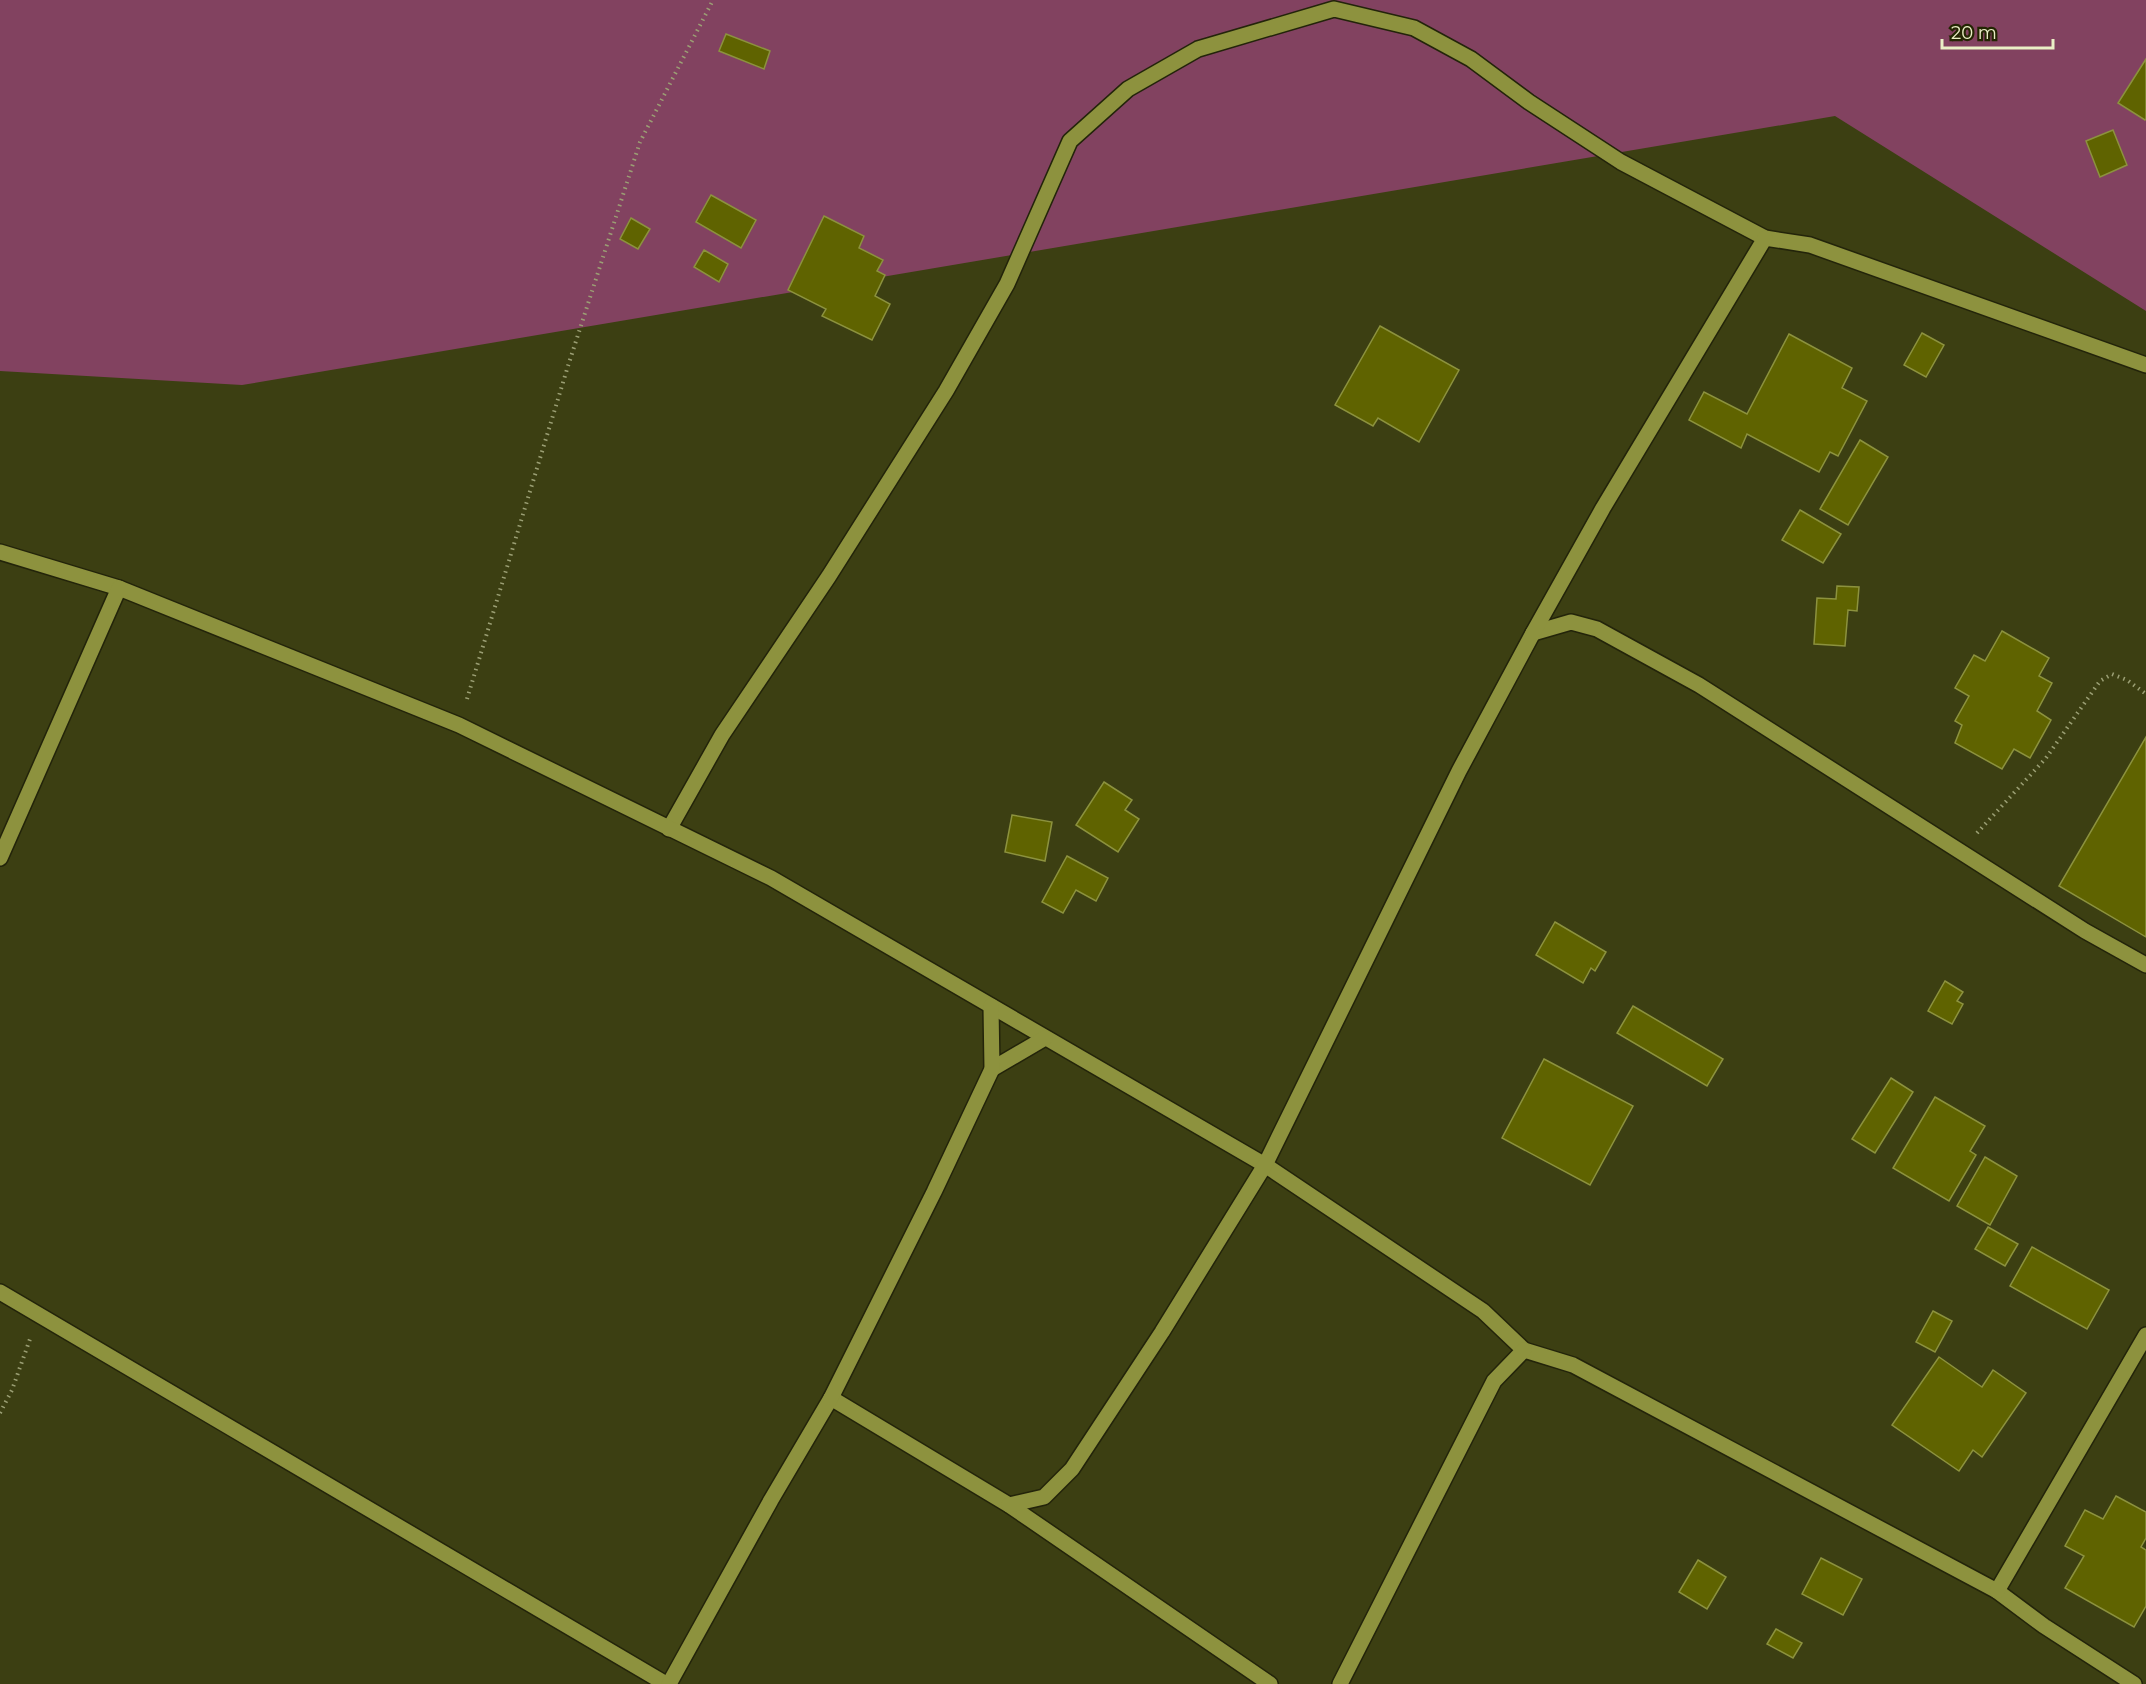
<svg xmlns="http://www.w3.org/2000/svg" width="2146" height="1684" font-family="Montserrat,sans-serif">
	<rect width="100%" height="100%" fill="#3c3f12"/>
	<polygon fill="#824260" points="0,0 2146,0 2146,311 1835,116 242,385 0,371"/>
	<g fill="#5f6300" stroke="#8c923e" stroke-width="1.5">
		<polygon points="726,34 770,51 764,69 719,51"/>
		<polygon points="2146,59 2146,119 2145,120 2118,103"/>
		<polygon points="2113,130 2127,165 2100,177 2086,141"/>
		<polygon points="711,195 756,220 741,248 696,222"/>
		<polygon points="824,216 864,236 859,248 883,260 877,271 885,275 875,296 890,304 872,340 822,316 826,309 788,290"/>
		<polygon points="631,218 650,229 638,249 620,239"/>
		<polygon points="704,250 728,264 719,282 694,267"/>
		<polygon points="1380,326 1459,370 1419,442 1378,418 1373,426 1335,405"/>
		<polygon points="1922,333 1944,345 1926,377 1904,365"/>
		<polygon points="1789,334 1852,368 1842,388 1867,401 1838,456 1830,452 1819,472 1747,434 1741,448 1689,420 1704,392 1747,414"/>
		<polygon points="1860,440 1888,457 1848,525 1820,509"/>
		<polygon points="1800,510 1841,534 1823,563 1782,540"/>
		<polygon points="1837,586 1859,587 1857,611 1848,610 1845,646 1814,644 1817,598 1836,599"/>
		<polygon points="2002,631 2049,658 2039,676 2052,683 2037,711 2051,720 2030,758 2014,749 2002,769 1955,743 1962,725 1955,721 1969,696 1955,688 1974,655 1985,661"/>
		<polygon points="2146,737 2146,937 2059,886"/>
		<polygon points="1104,782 1132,800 1125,810 1139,819 1118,852 1076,825"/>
		<polygon points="1012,815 1052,822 1045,861 1005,852"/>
		<polygon points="1067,856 1108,878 1096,901 1076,890 1063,913 1042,902"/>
		<polygon points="1555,922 1606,952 1595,971 1591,968 1583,983 1536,955"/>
		<polygon points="1945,981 1963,992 1957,1001 1963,1004 1952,1024 1928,1011"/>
		<polygon points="1633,1006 1723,1059 1707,1086 1617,1033"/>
		<polygon points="1544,1059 1633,1106 1590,1185 1502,1138"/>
		<polygon points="1891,1078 1913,1092 1875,1153 1852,1139"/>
		<polygon points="1935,1097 1985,1126 1970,1151 1976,1155 1949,1201 1893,1168"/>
		<polygon points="1985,1157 2017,1176 1990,1225 1957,1206"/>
		<polygon points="1988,1227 2018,1244 2005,1266 1975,1249"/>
		<polygon points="2032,1247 2109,1290 2087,1329 2010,1286"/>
		<polygon points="1933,1311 1952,1321 1935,1352 1916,1342"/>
		<polygon points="1939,1357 1982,1387 1993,1370 2026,1393 1982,1457 1973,1450 1959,1471 1892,1425"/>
		<polygon points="2116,1496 2146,1512 2146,1538 2141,1547 2146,1550 2146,1606 2134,1627 2065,1588 2084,1556 2065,1546 2085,1510 2103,1519"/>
		<polygon points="1821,1558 1862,1579 1843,1615 1802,1594"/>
		<polygon points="1698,1560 1726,1577 1707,1609 1679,1592"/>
		<polygon points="1776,1629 1802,1643 1793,1658 1767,1644"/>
	</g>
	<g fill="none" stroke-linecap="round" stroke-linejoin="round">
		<g stroke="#23240a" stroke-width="18">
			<g id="minor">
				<polyline points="0,552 119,588"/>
				<polyline points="1533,633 1571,622 1597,629 1699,685 2085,931 2146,965"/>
				<polyline points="669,829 722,735 829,576 946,391 1007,284 1070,141 1128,89 1198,49 1334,9 1414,28 1471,59 1529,102 1621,162 1765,238 1810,245 2146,365"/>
				<polyline points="0,858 119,588 459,725 771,878 1265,1165 1483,1311 1524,1350 1573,1365 1997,1591 2044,1626 2134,1684"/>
				<polyline points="992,1069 1045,1038"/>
				<polyline points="0,1292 666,1684"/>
				<polyline points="831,1398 1009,1505 1270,1684"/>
				<polyline points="1009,1505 1044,1497 1072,1469 1162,1332 1265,1165 1459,771 1533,633 1603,508 1765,238"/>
				<polyline points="1997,1591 2146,1335"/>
				<polyline points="669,1684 771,1500 831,1398 934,1192 992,1069 991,1006"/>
				<polyline points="1340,1684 1494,1381 1524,1350"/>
			</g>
		</g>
		<g stroke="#9b9f74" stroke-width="4" stroke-dasharray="1.5 4.5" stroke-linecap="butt">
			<polyline points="467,699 568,366 640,142 713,0"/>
			<polyline points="1977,833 2046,758 2100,681 2112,674 2127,680 2146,694"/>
			<polyline points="0,1413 12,1390 30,1339"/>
		</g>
		<use href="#minor" stroke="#8d923e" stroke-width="15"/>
	</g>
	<path d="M1942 39v9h111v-9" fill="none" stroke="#eaefc6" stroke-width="3"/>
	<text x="1951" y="39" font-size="18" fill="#eaefc6" stroke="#232502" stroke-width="4.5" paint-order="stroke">20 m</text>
</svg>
